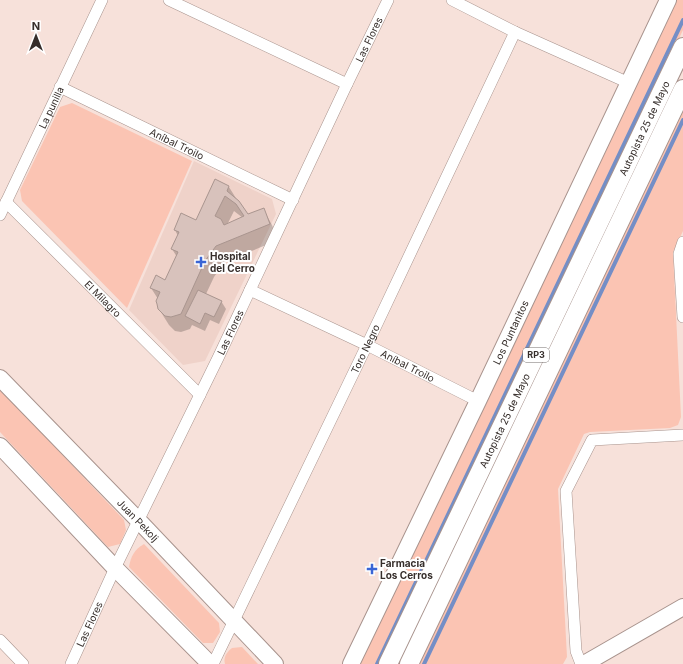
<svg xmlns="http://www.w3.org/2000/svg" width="683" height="664" font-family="Inter,sans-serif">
	<rect width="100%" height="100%" fill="#f7e1da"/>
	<polygon fill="#efd2c9" points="194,161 272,199 276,214 205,361 183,365 129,310"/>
	<g fill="#fbc4b3">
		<polygon points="675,0 683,0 683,30 382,664 360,664"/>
		<polygon points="72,103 192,161 127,308 22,201 20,190 60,107"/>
		<polygon points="683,109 683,231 673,252 681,417 678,425 670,428 590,432 584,434 558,489 567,657 563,664 417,664"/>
		<polygon points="0,389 124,520 126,530 120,544 108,547 0,432"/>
		<path d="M 144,544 L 219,623 L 220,632 L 213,643 L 203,643 L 129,567 C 131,556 134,550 144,544 Z"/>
		<path d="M 242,647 L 258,664 L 225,664 C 223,657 227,652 232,648 Z"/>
	</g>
	<path fill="#0003" fill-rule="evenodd" d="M 229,187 L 247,216 L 263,209 L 272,225 L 278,240 L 225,262 L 214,277 L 206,294 L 221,301 L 226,309 L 219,324 L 210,320 L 205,331 L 192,325 L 190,329 L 181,332 L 175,331 L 169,325 L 159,309 L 158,299 L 151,288 L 166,281 L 177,257 L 172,249 L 178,236 L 175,230 L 196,221 ZM 234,211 L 243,218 L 227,225 Z"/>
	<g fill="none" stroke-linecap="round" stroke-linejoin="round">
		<g stroke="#748ec6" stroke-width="4">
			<polyline points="377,664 683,20"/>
			<polyline points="424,664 683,120"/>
		</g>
	</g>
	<g fill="#d8c2bc" stroke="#a9958f" fill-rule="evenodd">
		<path d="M 215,179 L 229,186 L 227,191 L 239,201 L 248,214 L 264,208 L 270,224 L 216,246 L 205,261 L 181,314 L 171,317 L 165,316 L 158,309 L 157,304 L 156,301 L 160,292 L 150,288 L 156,275 L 165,280 L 178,252 L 171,249 L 179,232 L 174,230 L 181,213 L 196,220 ZM 225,196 L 236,204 L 244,216 L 224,225 L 221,219 L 215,216 Z"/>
		<polygon points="198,290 222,301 214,317 205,313 200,324 185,316"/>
	</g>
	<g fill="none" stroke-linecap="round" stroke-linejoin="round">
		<g stroke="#a8938d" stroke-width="12">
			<g id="street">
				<polyline points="169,0 347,84"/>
				<polyline points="452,0 515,32 629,83"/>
				<path id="s1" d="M 60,87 L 293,200"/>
				<path id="s2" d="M 6,202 L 200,395"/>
				<path id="s3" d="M 0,215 L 102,0"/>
				<polyline points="683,242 679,254 683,317"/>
				<path id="s4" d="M 250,290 L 367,345 L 478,401"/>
				<polyline points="0,640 23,664"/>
				<path id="s5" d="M 71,664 L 115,568 L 218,358 L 347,84 L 388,0"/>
				<path id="s6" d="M 213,664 L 367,345 L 515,32"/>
				<polyline points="581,664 576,651 566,491 592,440 683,435"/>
			</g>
		</g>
		<g stroke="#a8938d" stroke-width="18">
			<g id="secondary">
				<path id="s7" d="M 0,378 L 138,520 L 275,664"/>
				<polyline points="0,446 115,568 210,664"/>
				<path id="s8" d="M 351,664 L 478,401 L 668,0"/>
				<polyline points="584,664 683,607"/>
			</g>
		</g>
		<g stroke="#a8938d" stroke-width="20">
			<g id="primary">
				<path id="s9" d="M 388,664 L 683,47"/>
				<polyline points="409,664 683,89"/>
			</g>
		</g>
		<use href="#street" stroke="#fff" stroke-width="11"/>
		<use href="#secondary" stroke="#fff" stroke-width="16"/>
		<use href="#primary" stroke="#fff" stroke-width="18"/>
	</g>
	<g fill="#3a65d5" stroke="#fff" stroke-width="1.5">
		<path d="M199 256h4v4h4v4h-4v4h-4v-4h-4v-4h4z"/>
		<path d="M370 563h4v4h4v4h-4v4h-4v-4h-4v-4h4z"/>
	</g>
	<g text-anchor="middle" stroke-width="4" stroke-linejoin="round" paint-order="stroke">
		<rect fill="#fff" stroke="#726d6b" stroke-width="1" x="523" y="348" width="26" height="14" rx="3"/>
		<g font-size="9" font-weight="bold" fill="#362e2b">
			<text x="536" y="358">RP3</text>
		</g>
		<g font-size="10" fill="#362e2b" stroke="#fff">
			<text dy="4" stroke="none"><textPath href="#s5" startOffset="692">Las Flores</textPath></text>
			<text dy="4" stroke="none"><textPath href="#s3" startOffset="119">La punilla</textPath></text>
			<text dy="4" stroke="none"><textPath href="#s9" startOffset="594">Autopista 25 de Mayo</textPath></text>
			<text dy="4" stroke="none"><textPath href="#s1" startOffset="130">Aníbal Troilo</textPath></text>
			<text dy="4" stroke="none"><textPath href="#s2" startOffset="137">El Milagro</textPath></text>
			<text dy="4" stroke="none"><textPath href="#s5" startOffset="368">Las Flores</textPath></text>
			<text dy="4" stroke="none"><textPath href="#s8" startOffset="368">Los Puntanitos</textPath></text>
			<text dy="4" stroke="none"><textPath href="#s6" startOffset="350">Toro Negro</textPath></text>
			<text dy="4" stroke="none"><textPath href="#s4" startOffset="175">Aníbal Troilo</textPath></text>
			<text dy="4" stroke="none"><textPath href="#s9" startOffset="270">Autopista 25 de Mayo</textPath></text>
			<text dy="4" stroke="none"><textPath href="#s7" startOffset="198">Juan Pekolj</textPath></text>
			<text dy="4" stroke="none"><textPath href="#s5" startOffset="44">Las Flores</textPath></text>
		</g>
		<g font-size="10" font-weight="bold" fill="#362e2b" stroke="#fff" text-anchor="start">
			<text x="210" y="260">Hospital<tspan x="210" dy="12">del Cerro</tspan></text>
			<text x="380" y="567">Farmacia<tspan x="380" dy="12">Los Cerros</tspan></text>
		</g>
	</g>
	<g transform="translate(36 36)" stroke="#ffffff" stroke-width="3" paint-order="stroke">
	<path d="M0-3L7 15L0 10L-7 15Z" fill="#362e2b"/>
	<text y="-6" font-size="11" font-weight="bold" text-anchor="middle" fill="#362e2b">N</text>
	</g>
</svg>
